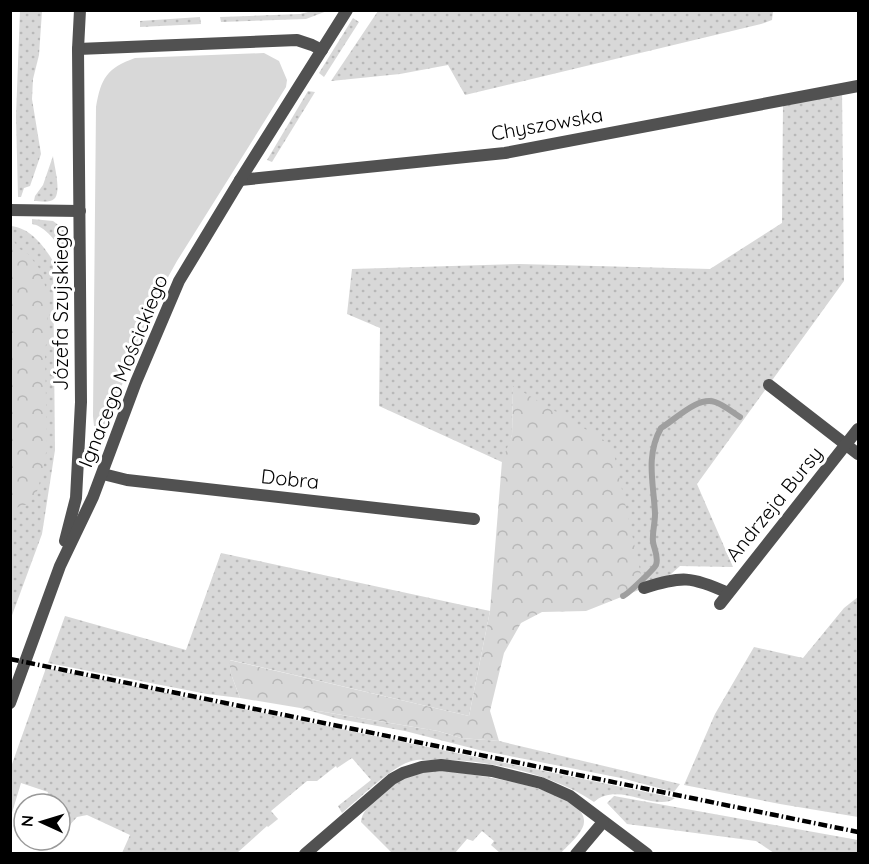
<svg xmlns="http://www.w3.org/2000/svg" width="869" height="864" font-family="Quicksand,sans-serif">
	<defs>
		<pattern id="grass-dots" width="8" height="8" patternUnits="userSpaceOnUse" patternTransform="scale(1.5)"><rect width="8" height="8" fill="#d8d8d8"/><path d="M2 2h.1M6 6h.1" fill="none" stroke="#b8b8b8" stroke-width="1.8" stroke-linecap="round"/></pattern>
		<pattern id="forest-crowns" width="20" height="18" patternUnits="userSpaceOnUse" patternTransform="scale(1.5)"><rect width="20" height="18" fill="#d8d8d8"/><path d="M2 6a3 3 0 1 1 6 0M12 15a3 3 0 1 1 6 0" fill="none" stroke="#b8b8b8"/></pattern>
	</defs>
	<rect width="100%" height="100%" fill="#fff"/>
	<g fill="url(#grass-dots)">
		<polygon points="20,11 42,11 39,55 33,79 32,99 41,154 30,186 24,188 21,197 18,197 16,116"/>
		<polygon points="312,11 327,11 306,19 221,22 220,17 300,14"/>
		<polygon points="378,11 378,10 773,11 772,20 761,24 465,95 448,65 400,74 331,81"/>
		<polygon points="200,17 201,24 140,27 140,21"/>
		<polygon points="353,18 359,22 324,77 319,73"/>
		<polygon points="842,89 844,281 697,484 733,567 680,566 671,574 644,588 513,386 512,435 504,463 379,406 380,328 347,314 352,269 519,264 710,269 782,223 783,104"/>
		<polygon points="308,91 315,92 272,162 267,160"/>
		<path d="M 53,156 C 54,165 62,193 54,199 C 50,203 40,201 34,201 L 35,196 L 43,185 Z"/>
		<path d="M 32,219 L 53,221 L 68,232 L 68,262 C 62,249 47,226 32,224 Z"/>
		<path d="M 11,226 C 30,228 43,245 53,261 L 55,450 L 42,534 L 11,618 Z"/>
		<polygon points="221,553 490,611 469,716 230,660 231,674 240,698 207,694 48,663 65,616 186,650"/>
		<polygon points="858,597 858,817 780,804 684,785 715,714 754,647 803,658 844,608"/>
		<path d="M 46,668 L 675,798 C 656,813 618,780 594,802 C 551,773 482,758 431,760 C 425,760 418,759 412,761 C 393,765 358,800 342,813 L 338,806 L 371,780 L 352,758 L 337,768 L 336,766 L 317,781 L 307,781 L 271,811 L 278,819 L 268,827 L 267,826 L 237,853 L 122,853 L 130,835 L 87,815 L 77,817 L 60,836 L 60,804 L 44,804 L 48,792 L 21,783 L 11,816 L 11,767 Z"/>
		<polygon points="300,708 438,731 461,738 499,741 680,784 674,792 621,778 479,750 405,731 339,719"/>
		<path d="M 433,770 C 461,772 582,787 584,820 C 585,832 568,845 561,853 L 500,853 L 491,845 L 494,841 L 482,831 L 473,841 L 467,839 L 455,853 L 393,854 L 361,822 C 362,805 395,781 410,775 C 417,773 426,772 433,770 Z"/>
		<polygon points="614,796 858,840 858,853 774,853 756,841 627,824 607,803"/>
	</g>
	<g fill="url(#forest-crowns)">
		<polygon points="11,236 18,248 28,254 42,272 47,295 48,331 45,351 47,447 43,470 36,495 28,504 18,507 11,513"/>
		<polygon points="513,386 612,445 644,588 586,611 542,612 521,623 504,653 490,711 499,741 461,738 438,731 240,698 231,674 229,660 469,716 490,611 502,461 512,435"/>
	</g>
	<path fill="#d8d8d8" d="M 264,53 L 279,61 L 287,80 L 286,87 L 177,261 L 153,304 L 107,424 L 103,428 L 94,426 L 93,416 L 96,107 C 101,78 107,68 135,58 Z"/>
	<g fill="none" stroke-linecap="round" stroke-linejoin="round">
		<path stroke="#9f9f9f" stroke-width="6" d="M 623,596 C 627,595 654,569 656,565 C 659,557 654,549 653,542 C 652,533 655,524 655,514 C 654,485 645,456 661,428 C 676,419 698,396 715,402 C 724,405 732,412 740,417"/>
		<g stroke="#515151" stroke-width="12">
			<polyline points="78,49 297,40 312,45 322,50"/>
			<polyline points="240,180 505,153 858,86"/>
			<polyline points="10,210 80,211"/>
			<polyline points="769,385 858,454"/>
			<polyline points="103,474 127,480 474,519"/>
			<path d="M 644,588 C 682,576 691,576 728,593"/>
			<polyline points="720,604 858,429"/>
			<polyline points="305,854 392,779 403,773 422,767 441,765 492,771 541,783 570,796 647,854"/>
			<polyline points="576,854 603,822"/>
		</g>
		<g stroke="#515151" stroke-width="12">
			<polyline points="65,541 76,498 81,402 78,49 80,10"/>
			<polyline points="10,703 60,566 93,497 136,382 179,281 240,180 347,10"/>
		</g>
		<polyline stroke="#000" stroke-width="4.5" stroke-dasharray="9 3 1.5 3" stroke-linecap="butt" points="10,659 858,832"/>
	</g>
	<g text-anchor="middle" stroke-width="6" stroke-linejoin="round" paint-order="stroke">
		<g font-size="20" fill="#000" stroke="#fff">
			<text transform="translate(547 124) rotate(-10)" y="7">Chyszowska</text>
			<text transform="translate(61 308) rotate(-90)" y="7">Józefa Szujskiego</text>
			<text transform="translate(123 371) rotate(-68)" y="7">Ignacego Mościckiego</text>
			<text transform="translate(290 479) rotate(6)" y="7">Dobra</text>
			<text transform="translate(774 504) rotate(-51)" y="7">Andrzeja Bursy</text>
		</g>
	</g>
	<rect width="869" height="864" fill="none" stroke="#000000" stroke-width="24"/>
	<g transform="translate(42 822) rotate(274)"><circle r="28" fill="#ffffff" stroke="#999999" stroke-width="1.5"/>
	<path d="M0-4.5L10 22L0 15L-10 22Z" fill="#000000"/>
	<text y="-9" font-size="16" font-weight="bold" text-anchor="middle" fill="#000000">N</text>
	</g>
</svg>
